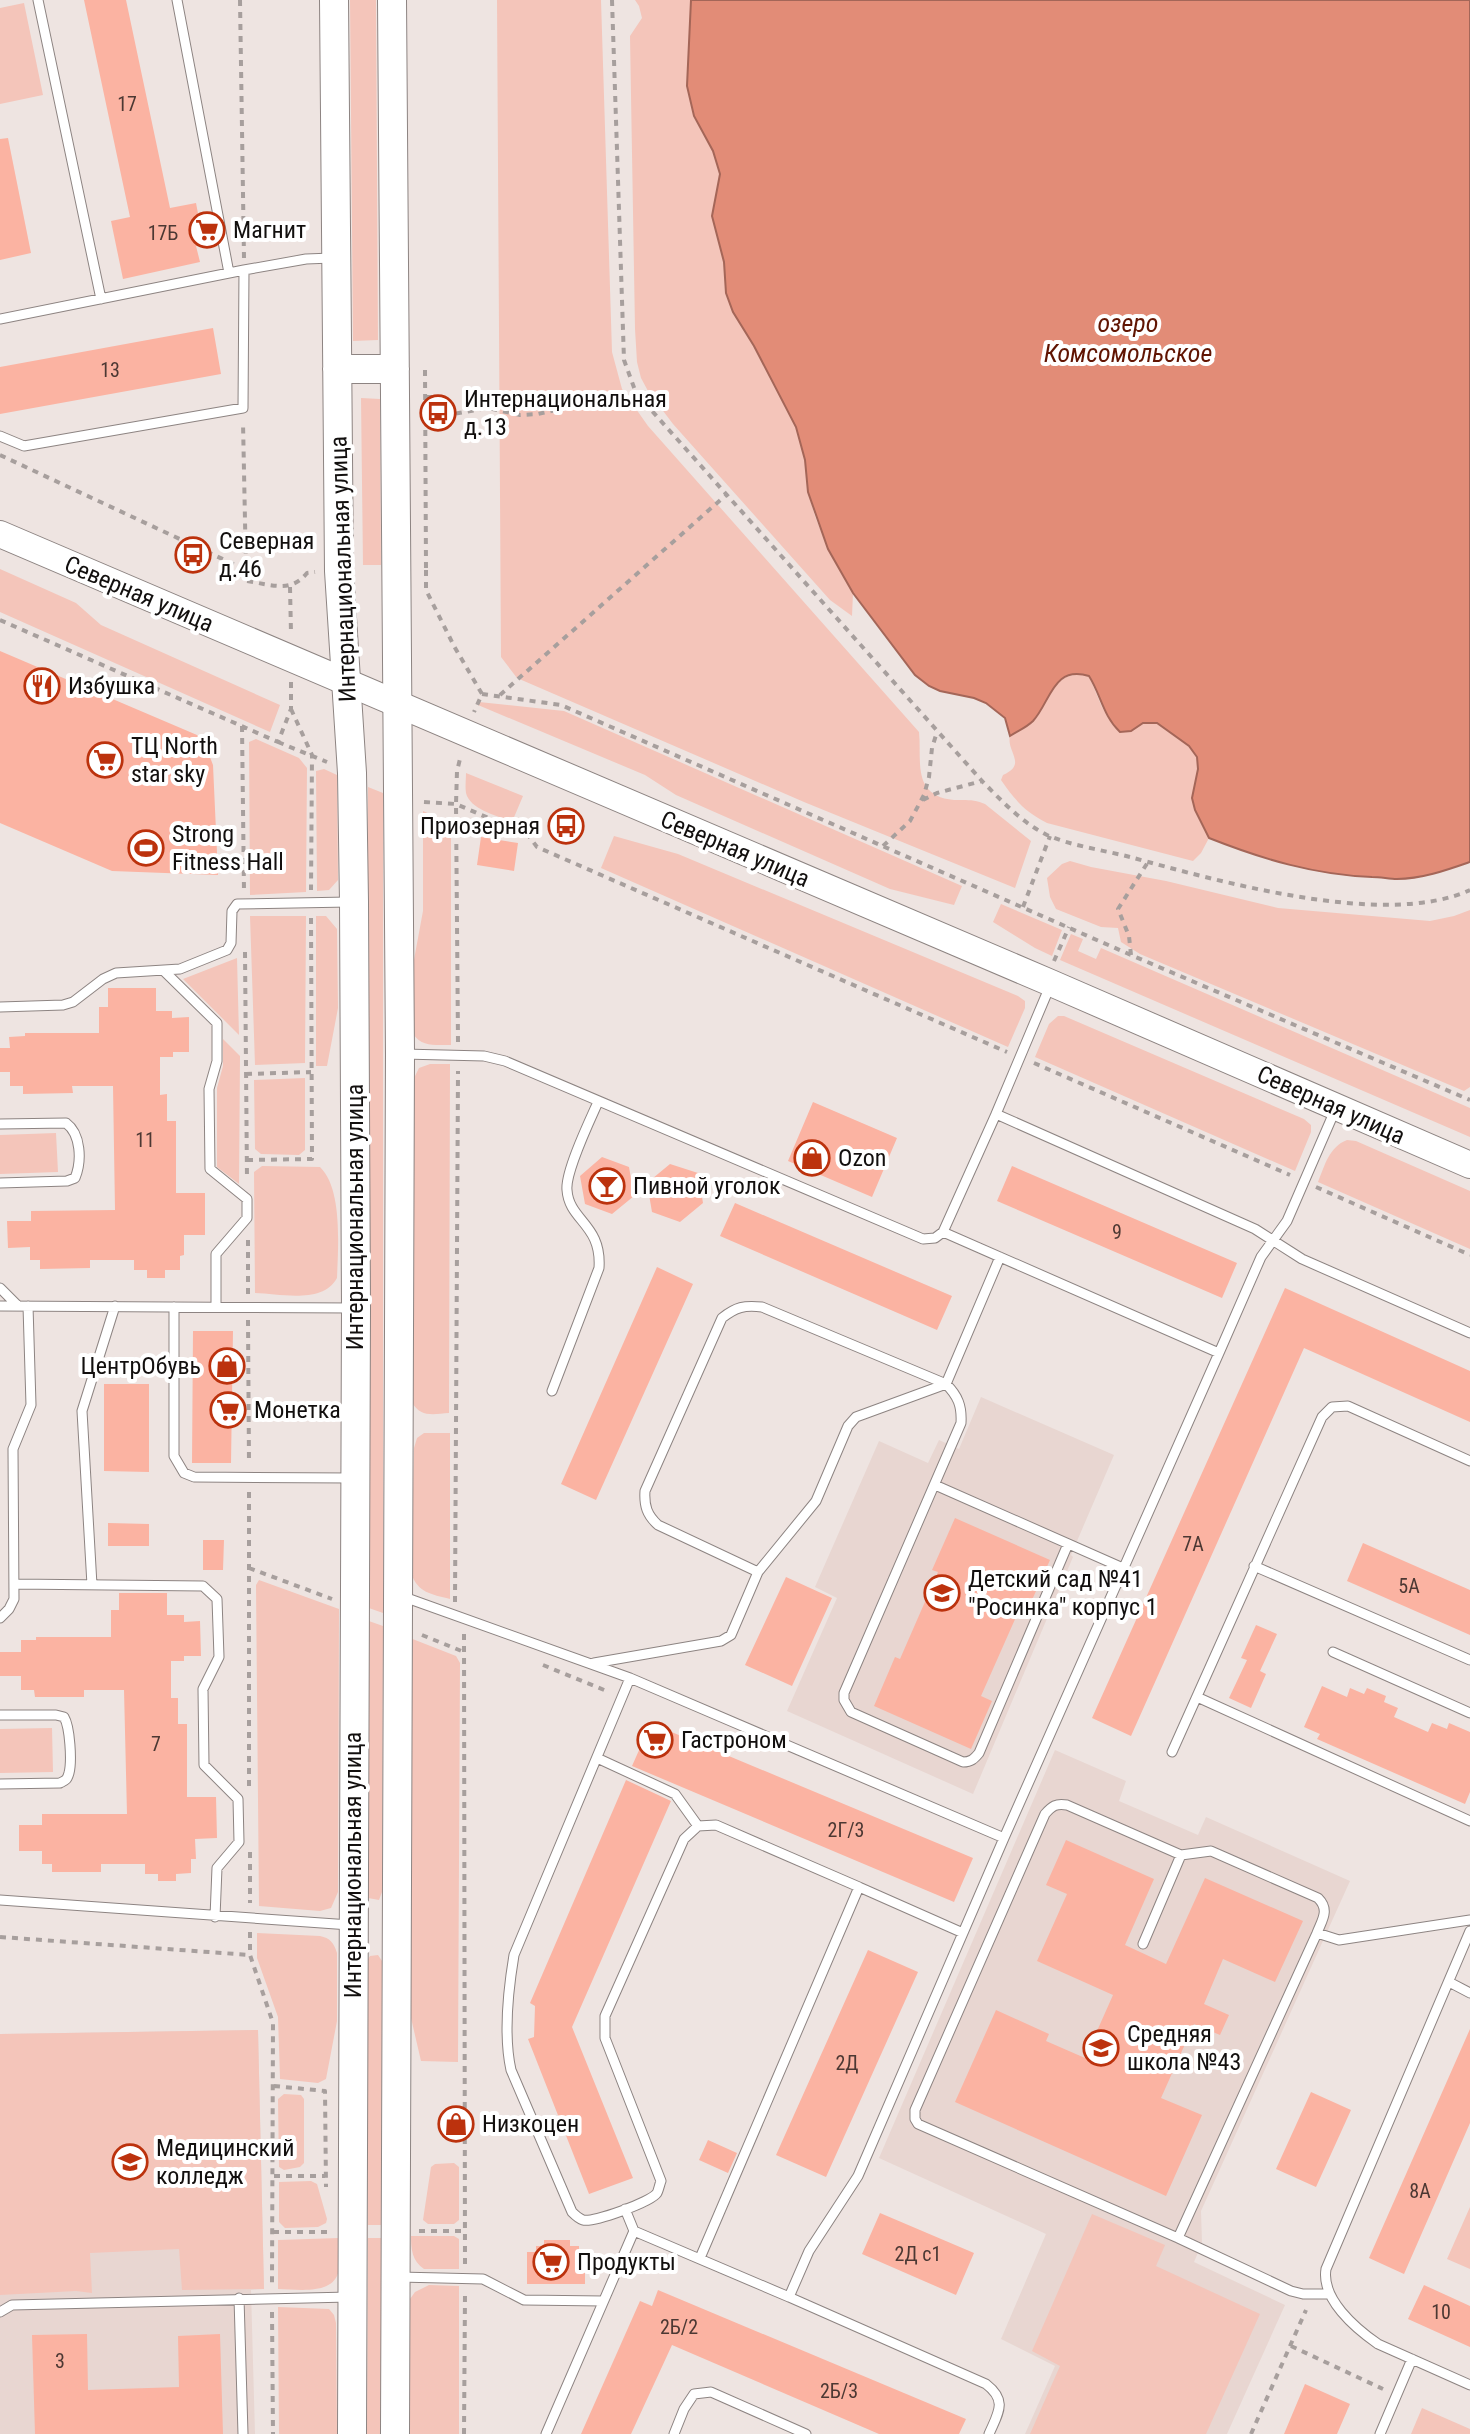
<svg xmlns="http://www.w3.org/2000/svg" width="1470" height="2434" viewBox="0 0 1470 2434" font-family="'Roboto Condensed',sans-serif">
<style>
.built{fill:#e8d6d1}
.green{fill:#f4c5ba}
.water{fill:#e28c77;stroke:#a46658;stroke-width:2}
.building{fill:#fbb3a2}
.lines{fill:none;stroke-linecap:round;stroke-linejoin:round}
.service-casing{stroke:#8d8482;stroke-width:11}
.secondary-casing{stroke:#8d8482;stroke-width:28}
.primary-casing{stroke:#8d8482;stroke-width:30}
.path{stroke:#a79f9d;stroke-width:4;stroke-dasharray:6 6;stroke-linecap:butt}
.service{stroke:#fff;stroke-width:9}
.secondary{stroke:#fff;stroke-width:26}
.primary{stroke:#fff;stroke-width:28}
.labels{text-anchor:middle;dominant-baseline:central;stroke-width:8;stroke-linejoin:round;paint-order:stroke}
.number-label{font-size:20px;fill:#4c3833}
.poi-label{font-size:24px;fill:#120f0e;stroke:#fff;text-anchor:start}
.street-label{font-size:24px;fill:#120f0e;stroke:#fff}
.water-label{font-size:26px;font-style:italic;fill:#601402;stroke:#fff}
</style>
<rect width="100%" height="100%" fill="#eee4e1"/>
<path class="built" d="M981,1397L1114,1455L1071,1555L1073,1557L973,1794L787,1711L837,1598L815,1587L879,1441L928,1463L939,1440L959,1449Z
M1055,1750L1126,1781L1119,1801L1198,1835L1206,1817L1350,1881L1201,2211L1202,2243L1194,2262L1285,2305L1227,2434H1025L1055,2366L1001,2339L1046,2234L879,2158Z
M258,2030L264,2289L251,2290L255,2434H0V2034Z"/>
<path class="green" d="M350,0H376L378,340L353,341Z
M497,0H601L612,352L622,389L648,426L919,732C922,760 911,796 954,800C964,800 975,799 985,804L1031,841L1015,888L804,802L517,678L501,657Z
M635,0H691L689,36L694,116L713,151L720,174L712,216L724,262L726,293L733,312L754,345L796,427L805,460L808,492L815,516L828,549L853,593L852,616L830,600L673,424L648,391L641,378L637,362L635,329L630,36L642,18L639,6Z
M24,3L43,95L0,104V8Z
M361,398L380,399L381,565H363Z
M0,569L76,603L101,625L280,705L270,732L0,612Z
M1081,674L1089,676L1102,707L1113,725L1131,731C1139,725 1145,721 1155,723C1167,725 1194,747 1197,759C1202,777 1189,793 1195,810C1198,819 1204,829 1209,838L1201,853L1193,861L1047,823C1024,811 1015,800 1001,780L1003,775C1028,764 1006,752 1010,736C1018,731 1026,727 1032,721C1051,701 1048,676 1081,674Z
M479,702L564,711L962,886L954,905L890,889L676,795L645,775L478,705Z
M256,739L299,758L307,768L306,892L250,895L249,742Z
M324,769L337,775L338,880L329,890L317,891L316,771Z
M466,773L523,796L512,822C499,816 470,810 466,793C465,787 466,779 466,773Z
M368,787L383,793V1613L366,1607Z
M423,811L446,821L451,825V1045C435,1045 422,1047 413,1034V965L423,911Z
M614,836L678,854L1018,996L1025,1001V1008L1008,1047L601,868Z
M1070,861L1091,867L1166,881L1278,908L1430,921L1454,916L1470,910V1087L1464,1091L1140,954L1121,942L1118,928L1101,927L1056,909L1050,897L1047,878L1062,864Z
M1001,904L1062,930L1052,956L1035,948L993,922Z
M250,916H306L305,1063L255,1065Z
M316,916H326L337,929L338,1008L327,1066H316Z
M1071,934L1083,939L1078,951L1096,959L1101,948L1470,1108V1137L1060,960Z
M237,958L239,1035L183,979Z
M1058,1016H1064L1304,1119L1311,1125V1132L1295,1171L1035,1057L1049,1024Z
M223,1039L240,1056L239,1184L217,1167V1088L223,1066Z
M430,1064H450L449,1413C434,1414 420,1418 412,1402L413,1080L419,1068Z
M305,1078V1150L299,1155L261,1154L255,1149L254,1080Z
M56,1133L58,1172L0,1174V1135Z
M1347,1140L1356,1141L1470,1191V1249L1318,1182C1325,1165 1329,1147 1347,1140Z
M262,1166L320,1167C343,1189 338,1248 337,1278C323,1304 281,1294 255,1293L254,1172Z
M424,1433H450V1599C431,1594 418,1593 411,1573L414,1448L417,1438Z
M259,1580L339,1609L338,1892L331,1908L320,1911L259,1906L256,1585Z
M366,1620L383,1626L382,1892L379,1900L368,1898L367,1893Z
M410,1638L456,1656L460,1663L458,2062L421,2061L411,2018Z
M52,1728L53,1772L0,1773V1729Z
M257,1933L320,1936C330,1938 334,1943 337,1953V2021L326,2079L318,2083L280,2079L278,2017L257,1958Z
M378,1955L382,1961L381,2225H368L367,1961L370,1956Z
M258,2030L264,2289L182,2290L179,2249L90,2253L92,2293L76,2291L0,2295V2034Z
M284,2094L301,2095L304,2099V2163L300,2167L284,2170L279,2167L278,2099Z
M454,2163L459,2167V2220L454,2224H428L423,2220L431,2167L435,2164Z
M311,2181L317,2184L327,2219L326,2223L318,2227L285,2228L279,2222V2182Z
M1470,2207V2269L1447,2259Z
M1092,2214L1165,2245L1156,2266L1260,2314L1206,2434H1030L1060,2366L1032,2351Z
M411,2236H454L459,2239V2269H424C412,2261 411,2249 411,2236Z
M339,2238C338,2249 342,2266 337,2276C328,2295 295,2289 278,2289V2240Z
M368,2238H382L381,2434H367Z
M429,2285L459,2286V2434H410V2299L415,2292Z
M278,2307L329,2309L334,2315L336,2323L337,2434H279Z
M1422,2408L1470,2429V2434H1411Z"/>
<path class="water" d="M691,0H1470V862C1447,870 1422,879 1397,879C1389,879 1381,877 1372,877C1315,875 1262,859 1209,838L1195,810L1192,798L1198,769L1197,757L1189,746L1157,723H1143L1131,731L1120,732C1103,716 1101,695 1089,676C1053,665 1051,701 1033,721C1027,727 1018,731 1010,736L1005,718L986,703L974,698L940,691L929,686L915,675L853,593L828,549L808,492L805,460L796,427L754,346L733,312L726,293L724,262L712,216L720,174L713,151L694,116L687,86Z"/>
<path class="building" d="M84,0H126L170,208L196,203L200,224L211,222L215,242L196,246L200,262L123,279L111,221L130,217Z
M8,138L31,253L0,260V139Z
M213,328L221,374L0,414V367Z
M0,651L197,735L206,747L213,765L218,875L112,871L0,823Z
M481,837L518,843L514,871L477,865Z
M108,988H156V1011H172V1018L189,1017V1052H173V1057H160V1095L167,1094V1121H176V1193H205V1235H184V1255L180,1256V1270H165V1278H147V1270H134V1260H90V1268L40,1269V1260H30V1247L8,1248L7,1221H31V1211L115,1210L113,1086H72L73,1093L23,1094V1086H10V1072H0V1048H10L9,1037L25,1036V1033H99V1007H108Z
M813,1102L897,1138L872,1197L788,1161Z
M602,1157L629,1167L634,1196L612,1214L585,1204L580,1176Z
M670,1164L698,1173L703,1203L680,1222L652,1212L647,1183Z
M1012,1166L1237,1263L1222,1298L997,1201Z
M735,1203L952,1296L937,1330L720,1236Z
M657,1267L693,1284L596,1500L561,1484Z
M1285,1288L1470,1371V1422L1304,1348L1131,1736L1092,1718Z
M193,1331H233L231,1463H192Z
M104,1384H149V1472L104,1471Z
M955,1518L1050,1560L1027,1611L1020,1608L981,1696L992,1701L971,1749L874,1706L895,1657L900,1659L938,1572L932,1570Z
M108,1523L149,1524V1546H108Z
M203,1540H224L223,1570H203Z
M1363,1543L1470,1590V1635L1347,1581Z
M786,1577L832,1598L792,1686L745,1665Z
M119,1593H167V1615H184V1622L200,1621L201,1656H184V1661H171V1698H178V1724H187V1797H216L217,1838L195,1839L196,1859H191V1873L176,1874V1881H158V1874H145V1864H101V1872H52V1864H42V1851H19V1825H42V1814H127L124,1690H84V1697H35L34,1690H21V1676H0V1652H21V1640H36V1637H111V1610H119Z
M1256,1625L1277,1634L1260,1671L1266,1674L1251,1708L1229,1698L1247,1660L1241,1658Z
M1322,1686L1347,1697L1350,1688L1364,1694L1367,1688L1386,1696L1384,1702L1398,1708L1394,1717L1428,1732L1432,1723L1447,1729L1449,1723L1470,1732V1792L1465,1804L1317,1739L1320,1734L1304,1727Z
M662,1728L973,1858L954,1902L632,1766L644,1739L655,1744Z
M626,1780L671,1801L572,2027L633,2178L589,2194L528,2039L534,2037L535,2006L530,2003Z
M1066,1840L1154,1879L1125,1945L1166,1964L1205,1878L1303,1921L1275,1982L1223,1959L1204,2004L1229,2015L1220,2035L1194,2024L1161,2098L1202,2115L1166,2196L955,2102L996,2010L1049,2034L1046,2041L1085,2058L1113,1995L1037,1961L1067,1894L1046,1885Z
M868,1950L918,1972L826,2177L776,2155Z
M1470,2029V2123L1404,2274L1369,2258Z
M1311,2092L1351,2110L1316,2187L1276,2169Z
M708,2140L737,2153L728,2173L699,2160Z
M880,2213L974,2253L956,2295L862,2254Z
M544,2240H570V2246H579V2252L585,2253V2284H527V2252H536V2246H544Z
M1424,2285L1470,2306V2347L1408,2319Z
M658,2290L966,2419L959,2434H879L672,2345L631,2434H581L640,2301L652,2306Z
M87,2334L88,2390L179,2387L178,2336L220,2334L223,2434H35L32,2335Z
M1305,2384L1350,2404L1337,2434H1284Z"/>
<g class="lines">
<defs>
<path id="service" d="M38,0L101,299
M177,0L229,273
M0,319L244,270L306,259L332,258
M0,436L24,446L243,408L244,270
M164,971L217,1023V1061L209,1089L210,1169L247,1199V1218L216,1254V1307
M1050,986L996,1114L1255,1229L1302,1259L1470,1333
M0,1007L63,1005L73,1002L103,979L116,973L180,969L227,950L231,943L232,911L237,904L349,902
M403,1054L484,1056L505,1061L923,1239L935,1238L943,1232L996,1114
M0,1124L66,1123C81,1134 82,1161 75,1178L67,1181L0,1183
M943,1232L1219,1353L1004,1838L858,2176L809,2251L789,2297L986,2384C1008,2401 998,2413 989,2434
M0,1288L18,1306
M0,1306L353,1308
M174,1307V1456L184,1473L194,1477L351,1478
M1219,1353L1261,1257L1287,1221L1336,1108
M552,1391L599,1268C602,1224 569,1221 567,1190C565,1172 590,1120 598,1102
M935,1485L1123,1568
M1254,1566L1470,1660
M758,1572L658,1525C647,1515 644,1506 645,1491L722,1318C736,1307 744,1305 762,1307L946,1384C958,1396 962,1406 961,1423L844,1693V1700L851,1712L963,1762C971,1762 974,1759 979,1753L1068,1544
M14,1584L203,1586L217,1599L219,1657L203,1689L204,1765L238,1799L239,1842L217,1868L215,1917
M92,1585L82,1411L115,1306
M404,1597L630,1678L514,1955C508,1991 503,2034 511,2070L572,2212C575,2215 580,2219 583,2220C593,2223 651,2202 657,2193C658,2192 660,2183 661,2181L605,2038V2016L684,1839L698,1826L716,1825L859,1887L700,2258
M0,1618L9,1609L14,1599L13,1449L31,1405L28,1306
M1333,1652L1470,1713
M594,1663L721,1641L731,1635L758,1572L816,1501L848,1426L856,1417L946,1384L1000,1257
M630,1678L1004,1838
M1197,1697L1470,1821
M0,1715H56L64,1717C70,1727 72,1761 69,1773C67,1780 66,1780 60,1783L0,1784
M1172,1752L1322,1417L1332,1407L1348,1406L1470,1461
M597,1758L675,1794L698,1826
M859,1887L963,1933
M0,1900L350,1925
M1470,1931L1326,2269C1321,2299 1355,2328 1378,2344L1470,2385
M1317,1933L1339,1940L1470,1920
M1143,1944L1181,1855
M1449,1982L1470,1993
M634,2231L789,2297
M1178,2238L1317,1933C1322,1920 1330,1910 1318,1898L1211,1851L1181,1855L1067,1805C1056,1803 1052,1806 1045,1814L915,2110V2119L918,2124L1178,2238L1291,2291L1303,2294H1329
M399,2277L483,2279L524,2300L603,2301
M239,2298L243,2434
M0,2312L12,2305L349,2297
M546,2434L634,2231L625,2209
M674,2434L684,2409L694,2394L711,2392L806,2434
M1380,2434L1412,2359"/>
<path id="secondary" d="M0,534L1051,983L1470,1165"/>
<path id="primary" d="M334,0L339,571L352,773L354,902L356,1308L352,2434
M392,0L400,1054L395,2434
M337,369H395"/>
</defs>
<use href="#service" class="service-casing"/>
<use href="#secondary" class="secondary-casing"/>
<use href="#primary" class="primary-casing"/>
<path class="path" d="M240,0L244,258
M612,0L624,360L636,393L982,781C1002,801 1021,822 1047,835C1072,846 1103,850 1130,857C1218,881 1385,929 1470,890
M425,370L426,569
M426,397H448V415L487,408L520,415L538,414L565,408L632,400L636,393
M0,455L246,570L243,422
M246,570V581C271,584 290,594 307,573L315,572
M426,570V590L454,646L482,694L474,712
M290,587L291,633
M0,620L278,742L291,709V681
M482,694L561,705L1131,955L1470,1100
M500,695L726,495
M291,709L312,755L311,890
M242,726L244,891
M278,742L327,762
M923,800L937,793L982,781
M424,802L456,804L528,835L537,847L1007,1052
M883,846L910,821L924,795L929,777L932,748L937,732
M1023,907L1050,836
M245,952L247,1179
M1131,955L1129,936L1118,909L1148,862
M1054,961L1069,927
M458,1042L456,804L457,771L461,755
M1034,1063L1290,1175
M246,1074L311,1072
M247,1160L312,1159L311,915
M1316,1187L1470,1255
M248,1240V1295
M248,1320L249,1463
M249,1492V1787
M249,1568L332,1599
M455,1602L458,1071
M464,1634L465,2265
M422,1635L464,1652
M543,1665L609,1692
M250,1852V1903
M250,1932V1955L273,2023L272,2283
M0,1937L250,1955
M274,2086L325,2091L326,2187
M274,2176H325
M419,2231H465
M273,2232H331
M272,2312L273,2434
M1291,2346L1383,2389
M464,2434L465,2294
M1251,2434L1306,2310"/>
<use href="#service" class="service"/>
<use href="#secondary" class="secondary"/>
<use href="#primary" class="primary"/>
</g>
<defs>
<symbol id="supermarket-ring" viewBox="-11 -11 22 22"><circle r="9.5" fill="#fff" stroke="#bc320d" stroke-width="1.5"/><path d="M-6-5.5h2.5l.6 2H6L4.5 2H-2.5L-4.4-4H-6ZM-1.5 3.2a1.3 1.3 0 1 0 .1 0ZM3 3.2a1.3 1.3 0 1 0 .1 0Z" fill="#bc320d"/></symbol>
<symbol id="bus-ring" viewBox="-11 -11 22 22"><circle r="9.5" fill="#fff" stroke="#bc320d" stroke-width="1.5"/><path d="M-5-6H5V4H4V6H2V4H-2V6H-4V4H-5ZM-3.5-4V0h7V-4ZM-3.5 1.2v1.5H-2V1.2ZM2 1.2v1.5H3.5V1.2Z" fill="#bc320d"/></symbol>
<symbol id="restaurant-ring" viewBox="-11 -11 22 22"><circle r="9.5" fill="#fff" stroke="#bc320d" stroke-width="1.5"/><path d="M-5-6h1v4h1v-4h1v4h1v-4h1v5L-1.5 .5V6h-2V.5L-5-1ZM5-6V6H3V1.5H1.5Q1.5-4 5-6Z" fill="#bc320d"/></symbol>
<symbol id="stadium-ring" viewBox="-11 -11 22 22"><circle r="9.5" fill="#fff" stroke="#bc320d" stroke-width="1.5"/><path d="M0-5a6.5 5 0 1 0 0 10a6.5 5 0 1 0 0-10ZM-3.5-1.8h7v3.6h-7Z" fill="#bc320d"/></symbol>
<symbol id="shop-ring" viewBox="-11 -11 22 22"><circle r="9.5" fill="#fff" stroke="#bc320d" stroke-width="1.5"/><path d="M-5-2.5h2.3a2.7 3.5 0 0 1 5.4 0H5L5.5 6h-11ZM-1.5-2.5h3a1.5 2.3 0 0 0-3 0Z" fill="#bc320d"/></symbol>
<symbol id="bar-ring" viewBox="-11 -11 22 22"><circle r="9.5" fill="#fff" stroke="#bc320d" stroke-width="1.5"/><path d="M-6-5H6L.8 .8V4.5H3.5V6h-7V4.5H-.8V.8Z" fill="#bc320d"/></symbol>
<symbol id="school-ring" viewBox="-11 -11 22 22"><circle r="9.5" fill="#fff" stroke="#bc320d" stroke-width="1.5"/><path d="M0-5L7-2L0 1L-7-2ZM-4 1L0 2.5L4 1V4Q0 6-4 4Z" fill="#bc320d"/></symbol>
<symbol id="university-ring" viewBox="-11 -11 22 22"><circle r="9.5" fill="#fff" stroke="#bc320d" stroke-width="1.5"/><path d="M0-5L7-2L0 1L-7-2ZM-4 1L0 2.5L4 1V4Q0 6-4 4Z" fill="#bc320d"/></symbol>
</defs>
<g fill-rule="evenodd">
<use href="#supermarket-ring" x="187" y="210" width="40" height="40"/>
<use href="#bus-ring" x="418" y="393" width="40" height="40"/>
<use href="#bus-ring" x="173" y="535" width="40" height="40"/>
<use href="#restaurant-ring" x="22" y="666" width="40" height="40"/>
<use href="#supermarket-ring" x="85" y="740" width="40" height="40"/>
<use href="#bus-ring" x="546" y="806" width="40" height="40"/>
<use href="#stadium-ring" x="126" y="828" width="40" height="40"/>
<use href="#shop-ring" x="792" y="1138" width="40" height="40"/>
<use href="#bar-ring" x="587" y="1166" width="40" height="40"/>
<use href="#shop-ring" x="207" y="1346" width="40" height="40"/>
<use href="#supermarket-ring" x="208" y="1390" width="40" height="40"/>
<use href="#school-ring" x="922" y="1573" width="40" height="40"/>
<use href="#supermarket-ring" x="635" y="1720" width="40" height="40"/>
<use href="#school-ring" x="1081" y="2028" width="40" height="40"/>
<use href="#shop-ring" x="436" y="2104" width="40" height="40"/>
<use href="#university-ring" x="110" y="2142" width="40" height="40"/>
<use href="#supermarket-ring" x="531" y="2242" width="40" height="40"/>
</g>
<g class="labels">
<g class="number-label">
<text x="127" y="104">17</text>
<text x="163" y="233">17Б</text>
<text x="110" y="370">13</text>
<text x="145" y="1140">11</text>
<text x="1117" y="1232">9</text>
<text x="1193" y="1544">7А</text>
<text x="1409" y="1586">5А</text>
<text x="156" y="1744">7</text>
<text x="846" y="1830">2Г/3</text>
<text x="847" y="2063">2Д</text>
<text x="1420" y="2191">8А</text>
<text x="918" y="2254">2Д с1</text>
<text x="1441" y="2312">10</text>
<text x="679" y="2327">2Б/2</text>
<text x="60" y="2361">3</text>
<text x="839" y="2391">2Б/3</text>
</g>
<g class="poi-label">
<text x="233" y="230">Магнит</text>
<text x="464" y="399">Интернациональная<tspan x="464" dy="28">д.13</tspan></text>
<text x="219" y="541">Северная<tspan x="219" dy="28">д.46</tspan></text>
<text x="68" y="686">Избушка</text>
<text x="131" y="746">ТЦ North<tspan x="131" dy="28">star sky</tspan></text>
<text x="540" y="826" text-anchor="end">Приозерная</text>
<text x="172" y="834">Strong<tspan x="172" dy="28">Fitness Hall</tspan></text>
<text x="838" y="1158">Ozon</text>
<text x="633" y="1186">Пивной уголок</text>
<text x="201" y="1366" text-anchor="end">ЦентрОбувь</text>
<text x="254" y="1410">Монетка</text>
<text x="968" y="1579">Детский сад №41<tspan x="968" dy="28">"Росинка" корпус 1</tspan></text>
<text x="681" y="1740">Гастроном</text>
<text x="1127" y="2034">Средняя<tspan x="1127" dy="28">школа №43</tspan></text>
<text x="482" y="2124">Низкоцен</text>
<text x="156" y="2148">Медицинский<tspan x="156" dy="28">колледж</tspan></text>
<text x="577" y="2262">Продукты</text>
</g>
<g class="street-label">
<text transform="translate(343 569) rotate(-92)">Интернациональная улица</text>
<text transform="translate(139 594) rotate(23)">Северная улица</text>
<text transform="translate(735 849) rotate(23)">Северная улица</text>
<text transform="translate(1331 1105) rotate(24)">Северная улица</text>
<text transform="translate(355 1217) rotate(-90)">Интернациональная улица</text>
<text transform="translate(353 1865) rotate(-90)">Интернациональная улица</text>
</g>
<g class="water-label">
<text x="1128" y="323">озеро<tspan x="1128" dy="30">Комсомольское</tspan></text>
</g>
</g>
</svg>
